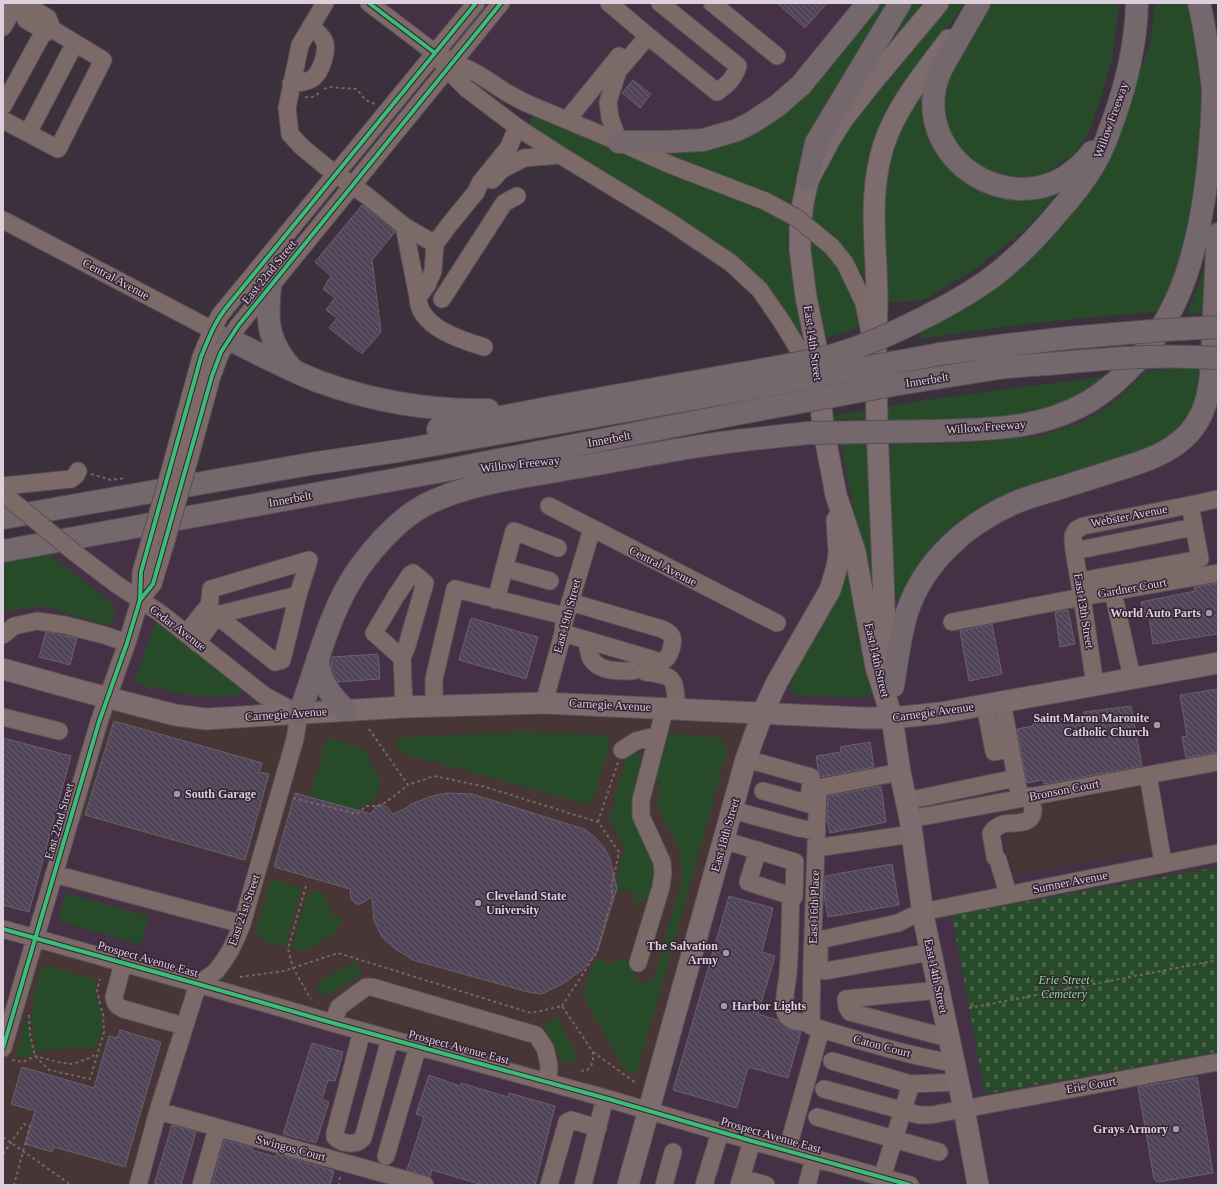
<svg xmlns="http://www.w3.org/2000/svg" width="1221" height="1188" viewBox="0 0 1221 1188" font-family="'Times New Roman',serif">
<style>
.built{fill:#453045;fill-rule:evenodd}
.education{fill:#483535}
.grass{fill:#274b29}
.cemetery{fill:url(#cemetery-stones)}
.building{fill:url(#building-back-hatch);stroke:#68616b}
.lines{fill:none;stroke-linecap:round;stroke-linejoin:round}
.minor-casing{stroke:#574e57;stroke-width:19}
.major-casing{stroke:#574e57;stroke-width:23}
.highway-casing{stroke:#574e57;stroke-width:24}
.path{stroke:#746667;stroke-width:2;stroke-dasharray:3 3;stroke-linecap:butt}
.minor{stroke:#7c6a68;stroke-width:17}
.major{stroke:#7c6c6d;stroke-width:21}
.highway{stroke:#75686d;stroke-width:22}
.minor-bridge-casing{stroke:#574e57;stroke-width:19;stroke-linecap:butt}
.highway-bridge-casing{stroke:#574e57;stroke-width:24;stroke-linecap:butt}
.minor-bridge{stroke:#7c6a68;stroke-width:17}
.highway-bridge{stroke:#75686d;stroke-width:22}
.cycleway-casing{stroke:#352335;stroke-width:6}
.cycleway{stroke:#3abd76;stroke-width:4}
.poi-dot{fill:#a498a4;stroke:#352335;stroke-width:1.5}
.labels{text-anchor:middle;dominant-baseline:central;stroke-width:3;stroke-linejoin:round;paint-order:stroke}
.street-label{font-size:12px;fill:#dcd0dc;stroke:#352335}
.poi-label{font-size:12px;font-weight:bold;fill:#dcd0dc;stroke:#352335;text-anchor:end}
.park-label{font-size:12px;font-style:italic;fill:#81e284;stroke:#352335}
</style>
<defs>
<pattern id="cemetery-stones" width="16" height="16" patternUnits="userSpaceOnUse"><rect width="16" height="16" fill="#274b29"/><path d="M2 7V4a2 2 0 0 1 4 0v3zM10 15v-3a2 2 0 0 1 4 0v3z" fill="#466447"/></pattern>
<pattern id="building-back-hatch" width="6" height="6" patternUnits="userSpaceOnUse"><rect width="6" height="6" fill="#514459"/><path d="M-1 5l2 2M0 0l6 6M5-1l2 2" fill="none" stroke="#695e70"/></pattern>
</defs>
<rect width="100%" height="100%" fill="#3b303b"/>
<path class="built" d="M369,3H868L777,106L663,142L546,112Z
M1141,356L1218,358V1185H138L3,1048V551L442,471L1029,424ZM225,719L333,1023L259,867L72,813Z"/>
<path class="education" d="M107,698L175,715L299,714L763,712L648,1111L198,984L138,1185H3V1048L36,938L198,984L215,972L259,867L72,813Z
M1145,786L1154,850L1013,875L1001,813Z"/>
<path class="grass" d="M875,3H889L799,172L794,189L792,204L670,156L673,149L724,140Z
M908,3H927L878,62Z
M945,3H965L904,88L866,280L847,252L835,263C848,283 856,304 861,326L850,331L823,339L812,276L810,217L812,203L827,155Z
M990,3H1119L1112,58L1101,98L1088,134L1074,154L1067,159L1051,170L1041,174L1027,177H1010L996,174L983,168L970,158L953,141L944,123L946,67L957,48Z
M1154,3H1187L1194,36L1198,65L1201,92L1202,111L1200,165L1185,247L1162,311C1081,318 1001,325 921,339L920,329L964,303L1121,126L1148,50L1152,31Z
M925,83L952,165L1056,188L1059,192L1026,229L1006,245L972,271L940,290L930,297L917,301L884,302L880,222L890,149Z
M534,116L762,209L789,222L787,240L788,252L802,336L798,337L750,269L727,250L568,152L529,124L531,117Z
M1213,244L1207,313L1187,314L1204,271Z
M1183,368L1203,370V393L1183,431L1163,445L997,503L902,603L896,597L891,552L889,483L891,444H956L1040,436L1083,422L1112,404L1146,371Z
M1108,376L1099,386L1043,415L907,422L847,419L826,420L825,417L933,399Z
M841,442H868L874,596L869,595Z
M38,545L112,603C116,611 114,618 111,626L42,606L3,612V551Z
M848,563L872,687L870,696L856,698L795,695L791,690L793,676L838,597L846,576Z
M157,618L245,691C222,703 181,694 157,688C150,687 143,686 136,683L135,681L153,627Z
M523,732L603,735C609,738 611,741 609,748L593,801L588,804L583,803L402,753L398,751L396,745L398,740L405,737Z
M666,733L716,737C723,740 727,743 727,752L638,1069L635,1072L631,1073L625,1070L583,997L592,964L600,959L606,964C612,964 614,963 618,958L633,962L636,965C635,971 632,976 638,981L648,982L655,976L679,890L682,875L680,853L673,836L662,818L658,806V795L661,783L653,780Z
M330,739L336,740L364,749L367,752L369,760L381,781L374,803H366L358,810L310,796L325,744L327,741Z
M634,752C639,752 642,756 642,761L635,787L633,800L653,861L655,872L647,899L639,904L633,902L634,896L631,891L623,890L618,893L614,889L625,848L609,819L627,756Z
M271,879L302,888L285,946C275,944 257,943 256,930Z
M312,891L327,895L325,899L333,915L342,917L337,932L303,952L291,948L307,895L310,896Z
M65,893L149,916L141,945L58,921Z
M355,961L362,975L328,995C321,996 316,992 317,985L321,981Z
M47,966L97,980C94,995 99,1003 102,1017C105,1028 100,1039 94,1048L69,1047L39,1052L37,1051C30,1025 30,995 41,970L42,969Z
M27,1016H29L30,1033L34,1054L22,1058L16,1057Z
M557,1017L576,1052C579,1061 570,1066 562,1060L543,1025Z"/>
<path class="cemetery" d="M1218,867V1052L985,1094L952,915Z"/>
<path class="building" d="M777,3H827L805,28Z
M633,80L651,94L640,108L622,93Z
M362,205L395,232L372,260L381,332L362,354L329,328L337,318L326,310L335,298L323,289L331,276L315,262Z
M1218,583V634L1153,644L1149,617L1143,619L1141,602L1195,591L1194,587Z
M1068,610L1075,644L1060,647L1055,612Z
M471,618L538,637L526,679L459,660Z
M992,624L1002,674L969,681L960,631Z
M46,632L77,638L70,665L39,657Z
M378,654L380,679L338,682L332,670L331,660L332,657Z
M1218,689V752L1186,758L1182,737L1187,736L1180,695Z
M1131,706L1142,766L1044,784L1043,780L1027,783L1017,729L1033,726V724L1084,715V712Z
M114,721L262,763L259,772L269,774L245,860L85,815Z
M3,738L71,756L29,912L3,905Z
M870,742L874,767L821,777L818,770L816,756L841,752L840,747Z
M881,786L886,822L830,833L827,820L828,796Z
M295,793L371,814L376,806L380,804L387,807L393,814L406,808L411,804L432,796L447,793L472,794L584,829L595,837L604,847L610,859L617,888L598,949L592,959L582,970L561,985L541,994L528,992L413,960L394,948L382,937L374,920L372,897L360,904H356L351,899L350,889L274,867Z
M892,864L899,905L828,917L824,895L825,876Z
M729,896L773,908L762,952L775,956L758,1014L778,1020L786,1028L801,1032L788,1078L748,1067L737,1108L673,1090Z
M120,1030L161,1042L125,1167L54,1147L52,1152L25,1144L35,1111L11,1104L22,1067L94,1088L109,1036L117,1038Z
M312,1043L343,1052L335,1081L328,1080L322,1099L329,1102L316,1143L283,1134Z
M429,1075L460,1086L461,1083L508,1097L509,1093L555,1106L535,1185H483L432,1170L430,1177L407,1170L424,1117L416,1114Z
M1197,1077L1213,1173L1158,1182L1154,1179L1138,1087Z
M172,1125L196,1132L181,1185H154Z
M224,1140L253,1148L252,1150L276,1157L277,1154L334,1171L330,1185H212Z"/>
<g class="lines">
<defs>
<path id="minor" d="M4,3L24,13L26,20L42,29H52L48,18L33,9L24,13
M325,3L300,45L287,108L290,134L302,147L325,166L367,196L404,226L435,244
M369,3L435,53L447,69L467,89L517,127L560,155L670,222L731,263L760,290L782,322L799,350L809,373
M609,3L648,36L618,71L608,102L610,118L619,142
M712,3L777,56
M3,27L14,8L18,3
M648,36L717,92C728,84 734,79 738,66L660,3
M444,57L478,74L507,93L526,103L619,142L671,165L765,201
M291,84C297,83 308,82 313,78C321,72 327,53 325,43C323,36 316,31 311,26
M3,106L42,35L52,29L103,60L58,149L3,120
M567,120L619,56
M28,133L75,43
M492,180L501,170L524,158L560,155
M3,220L222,335
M404,226L418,297C418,327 461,340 484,347
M845,263L864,303L871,339
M418,297L427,285L433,271L435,244L449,225L476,192L480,183L509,147L517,127
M442,299L504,203L517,196
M186,471L212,376L221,352L238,326L501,3
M169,474L201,357L212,330L220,315L476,3
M3,486L71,479L76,475L78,471
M549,506L777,623
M1074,551L1194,527
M75,553L116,584L160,613L265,696L299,714L295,739L242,924C236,941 228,957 216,971C211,976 203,980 198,984L158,1111L138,1185
M504,568L550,581
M1080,581L1200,559L1190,505L1218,499
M1113,592L1132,678
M140,600L153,584L167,538
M496,600L514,531L558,548
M209,608L211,589L309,560L298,595L216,615
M216,615L275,662L282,660L298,595
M952,622L1082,597L1218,573
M563,633L658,661C660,661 662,661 664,660C670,658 674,642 672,637C670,632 666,631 662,629L570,602
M186,634L205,610L209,608L216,615L215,618L197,643
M3,635L14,626L37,621L65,625L104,635L127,643
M587,640C588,645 588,651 590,656C596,672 619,671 633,671
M402,658L374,633L396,596L410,575L413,573L425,583L406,649L402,658L404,707
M645,672C677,676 674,678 677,709
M1095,685L1082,597L1074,551L1073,536L1076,530L1083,526L1190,505
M1002,702L1018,788
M544,703L563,633L564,622L592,529
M985,705L994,752L1011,749
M434,706V679L455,589L565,616
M3,717L59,731
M622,750L636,741L658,735
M746,759L811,777L809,804L763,791
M900,772L818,788L812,961L811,1026C858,1040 905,1055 953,1063
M1148,775L1163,863
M906,801L1016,778
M732,810L799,828L817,831
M910,819L1218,762
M723,840L795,862L794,897L748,882L758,850
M816,848L912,834
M54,874L242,924
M1008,894L998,860L995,857L991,833C994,829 997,826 1003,824C1014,822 1034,826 1033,809C1032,805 1031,800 1030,796
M791,896C790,922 790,948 788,974C787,984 782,1005 786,1014C791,1023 802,1022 811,1023
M922,912L1218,853
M923,915L910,917L898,923L819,940V967L825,971L931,952
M3,929L198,984L333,1023L605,1098L752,1141L910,1185
M123,963L114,997C115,1004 117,1006 123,1009L184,1026
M638,963L661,887L663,873L662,862L641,816V800L665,708
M939,990L846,999L847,1007L850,1012L948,1038
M333,1023L339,1007L366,987H372L536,1035L545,1048L549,1065L548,1082
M362,1031L335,1133V1137C342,1144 356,1146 363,1138L390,1039
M3,1048L99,722L127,643L140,600L141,572L150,541
M832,1061L911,1084
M824,1089L919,1115H931L1218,1062
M158,1111L425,1185
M817,1117L939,1152
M787,1151L821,1029
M386,1156L418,1046
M741,1178L766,1185
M882,1178L911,1084L958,1082
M201,1185L217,1128
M549,1185L567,1122L571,1120L598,1128
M583,1185L605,1098
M664,1185L673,1152
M704,1185L720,1132
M739,1185L752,1141
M807,1185L814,1158"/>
<path id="major" d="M938,3L871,83L842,120L830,139L808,180L803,203L800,228V250L806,297L816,346L823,427L836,495L855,552L876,667L892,718L900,772L910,819L923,915L964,1109L978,1185
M3,669L82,691L175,715L206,719L404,707L544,703L863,718H892L940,713L1218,663
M892,675L888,646L884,606C882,524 876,443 876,361C875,341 877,321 877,301C877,247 867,197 884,144C897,105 925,72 949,40
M628,1185L746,759L763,712L777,682L830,590L837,567L839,553L837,520"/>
<path id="highway" d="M979,3L944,64C939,73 935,83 934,93C925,163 1006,213 1065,177C1075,170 1085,162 1092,152
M619,142H663L703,140L737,130L751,123L777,106L801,85L868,3
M808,180L816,143L900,3
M270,287C266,322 268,343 293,370
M933,313C956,301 979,288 1000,271C1022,253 1041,233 1059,211C1076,192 1092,172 1102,149C1107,140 1109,130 1113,121C1127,82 1136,45 1137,3
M229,339C259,354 289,370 320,382C373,401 432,411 488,410
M940,354L1007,345L1068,338
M936,378L1006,367L1060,363
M438,429L553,407L738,374
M935,431C991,429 1040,430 1090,401C1108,390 1124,375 1138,360C1182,308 1197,251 1206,185C1209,164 1210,144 1212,122C1212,113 1213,104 1213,95C1213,85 1211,75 1210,65C1207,44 1204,23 1199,3
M3,518L310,464L398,451L743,390
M3,551L442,471L746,412
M318,658C318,680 331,695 345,710
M893,686C897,661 900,636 907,612C924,562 965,525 1012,504C1027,497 1044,493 1060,488C1082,481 1104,474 1126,467C1156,458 1187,445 1201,415C1213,389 1212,359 1213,331C1215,299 1216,266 1218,234
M299,714C318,665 328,612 359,568C376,545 398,520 423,506C467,483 519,478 567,469C611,462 655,453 700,446C736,440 773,437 809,433"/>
</defs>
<use href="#minor" class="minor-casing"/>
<use href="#major" class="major-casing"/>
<use href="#highway" class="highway-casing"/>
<path class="path" d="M324,89L329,87L356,89C360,92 360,94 363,97C366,101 370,102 375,104
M305,97C311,98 314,97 319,93
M91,474L111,480L126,478
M369,729L408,785L434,776L482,786L598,822L619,852L611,889L613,895L597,952L562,1006
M293,798L357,814L366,806H380L396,795L408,785
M598,822L618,762
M306,886L288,949L293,968L311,999
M240,977L284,971L338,953L531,1013L562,1006L593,1052V1062L590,1067L587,1070L580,1071
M100,1004L97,990L100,979
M969,1008L1218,960
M29,1015L30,1034L35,1056L49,1070L90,1079L104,1032L103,1014L101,1008
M593,1052L636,1083
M12,1060L23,1062L35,1056L58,1062L72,1064L87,1059L97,1054
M3,1137L71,1185
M3,1154L24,1124L30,1126L14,1185
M340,1177L339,1184L340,1185"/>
<use href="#minor" class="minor"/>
<use href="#major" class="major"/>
<use href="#highway" class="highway"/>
<defs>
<path id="minor-bridge" d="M765,201L797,218L832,247L845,263
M11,500L75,553
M167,538L186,471
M150,541L169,474"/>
<path id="highway-bridge" d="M1068,338L1164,330L1218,327
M1060,363C1113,358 1165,354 1218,358
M738,374C771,368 805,363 837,354C871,344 902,329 933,313
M743,390L940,354
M746,412L893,385L936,378
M809,433L935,431"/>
</defs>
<use href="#minor-bridge" class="minor-bridge-casing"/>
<use href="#highway-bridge" class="highway-bridge-casing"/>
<use href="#minor-bridge" class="minor-bridge"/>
<use href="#highway-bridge" class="highway-bridge"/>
<defs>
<path id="cycleway" d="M369,3L435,53
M140,600L153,584L212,376L221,352L238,326L501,3
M3,929L198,984L333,1023L605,1098L752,1141L910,1185
M3,1048L99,722L127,643L140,600L141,572L201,357C208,340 214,323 226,308L476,3"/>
</defs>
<use href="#cycleway" class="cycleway-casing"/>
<use href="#cycleway" class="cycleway"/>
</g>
<g class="poi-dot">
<circle cx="1209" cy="613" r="4"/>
<circle cx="1157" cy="725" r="4"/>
<circle cx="177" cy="794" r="4"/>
<circle cx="478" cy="903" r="4"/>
<circle cx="726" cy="953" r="4"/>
<circle cx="724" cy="1006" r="4"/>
<circle cx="1176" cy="1129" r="4"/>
</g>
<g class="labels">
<g class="street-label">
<text transform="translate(1111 120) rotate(-70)">Willow Freeway</text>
<text transform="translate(269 272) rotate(-51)">East 22nd Street</text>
<text transform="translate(116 279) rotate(28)">Central Avenue</text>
<text transform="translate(813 343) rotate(82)">East 14th Street</text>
<text transform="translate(927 380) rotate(-9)">Innerbelt</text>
<text transform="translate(986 427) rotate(-4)">Willow Freeway</text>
<text transform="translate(609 439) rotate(-11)">Innerbelt</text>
<text transform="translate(520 464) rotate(-6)">Willow Freeway</text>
<text transform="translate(290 499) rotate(-10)">Innerbelt</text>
<text transform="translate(1129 516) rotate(-11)">Webster Avenue</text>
<text transform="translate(663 566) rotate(27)">Central Avenue</text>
<text transform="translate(1132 588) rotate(-10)">Gardner Court</text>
<text transform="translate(1084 611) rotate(81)">East 13th Street</text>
<text transform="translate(567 616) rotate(-75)">East 19th Street</text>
<text transform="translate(178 628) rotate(37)">Cedar Avenue</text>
<text transform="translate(877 660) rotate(77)">East 14th Street</text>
<text transform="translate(610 705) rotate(3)">Carnegie Avenue</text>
<text transform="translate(933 712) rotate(-8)">Carnegie Avenue</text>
<text transform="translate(286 714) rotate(-4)">Carnegie Avenue</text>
<text transform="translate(1064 790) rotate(-11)">Bronson Court</text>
<text transform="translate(59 821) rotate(-74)">East 22nd Street</text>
<text transform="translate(725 835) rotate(-74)">East 18th Street</text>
<text transform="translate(1070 882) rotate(-11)">Sumner Avenue</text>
<text transform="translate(814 907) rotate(-88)">East 16th Place</text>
<text transform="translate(244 910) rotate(-71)">East 21st Street</text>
<text transform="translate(148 959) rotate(16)">Prospect Avenue East</text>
<text transform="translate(936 976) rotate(78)">East 14th Street</text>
<text transform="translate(882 1046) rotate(15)">Caton Court</text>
<text transform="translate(459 1047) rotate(15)">Prospect Avenue East</text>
<text transform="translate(1091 1085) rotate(-10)">Erie Court</text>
<text transform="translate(771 1135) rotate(16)">Prospect Avenue East</text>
<text transform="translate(291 1148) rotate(15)">Swingos Court</text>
</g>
<g class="poi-label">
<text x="1201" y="613">World Auto Parts</text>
<text x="1149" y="718">Saint Maron Maronite<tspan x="1149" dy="14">Catholic Church</tspan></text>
<text x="185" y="794" text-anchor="start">South Garage</text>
<text x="486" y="896" text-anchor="start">Cleveland State<tspan x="486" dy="14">University</tspan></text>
<text x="718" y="946">The Salvation<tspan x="718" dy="14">Army</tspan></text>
<text x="732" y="1006" text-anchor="start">Harbor Lights</text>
<text x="1168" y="1129">Grays Armory</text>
</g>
<g class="park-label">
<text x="1064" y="980">Erie Street<tspan x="1064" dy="14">Cemetery</tspan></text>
</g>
</g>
<rect width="1221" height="1188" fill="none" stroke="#dcd0dc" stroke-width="8"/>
</svg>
